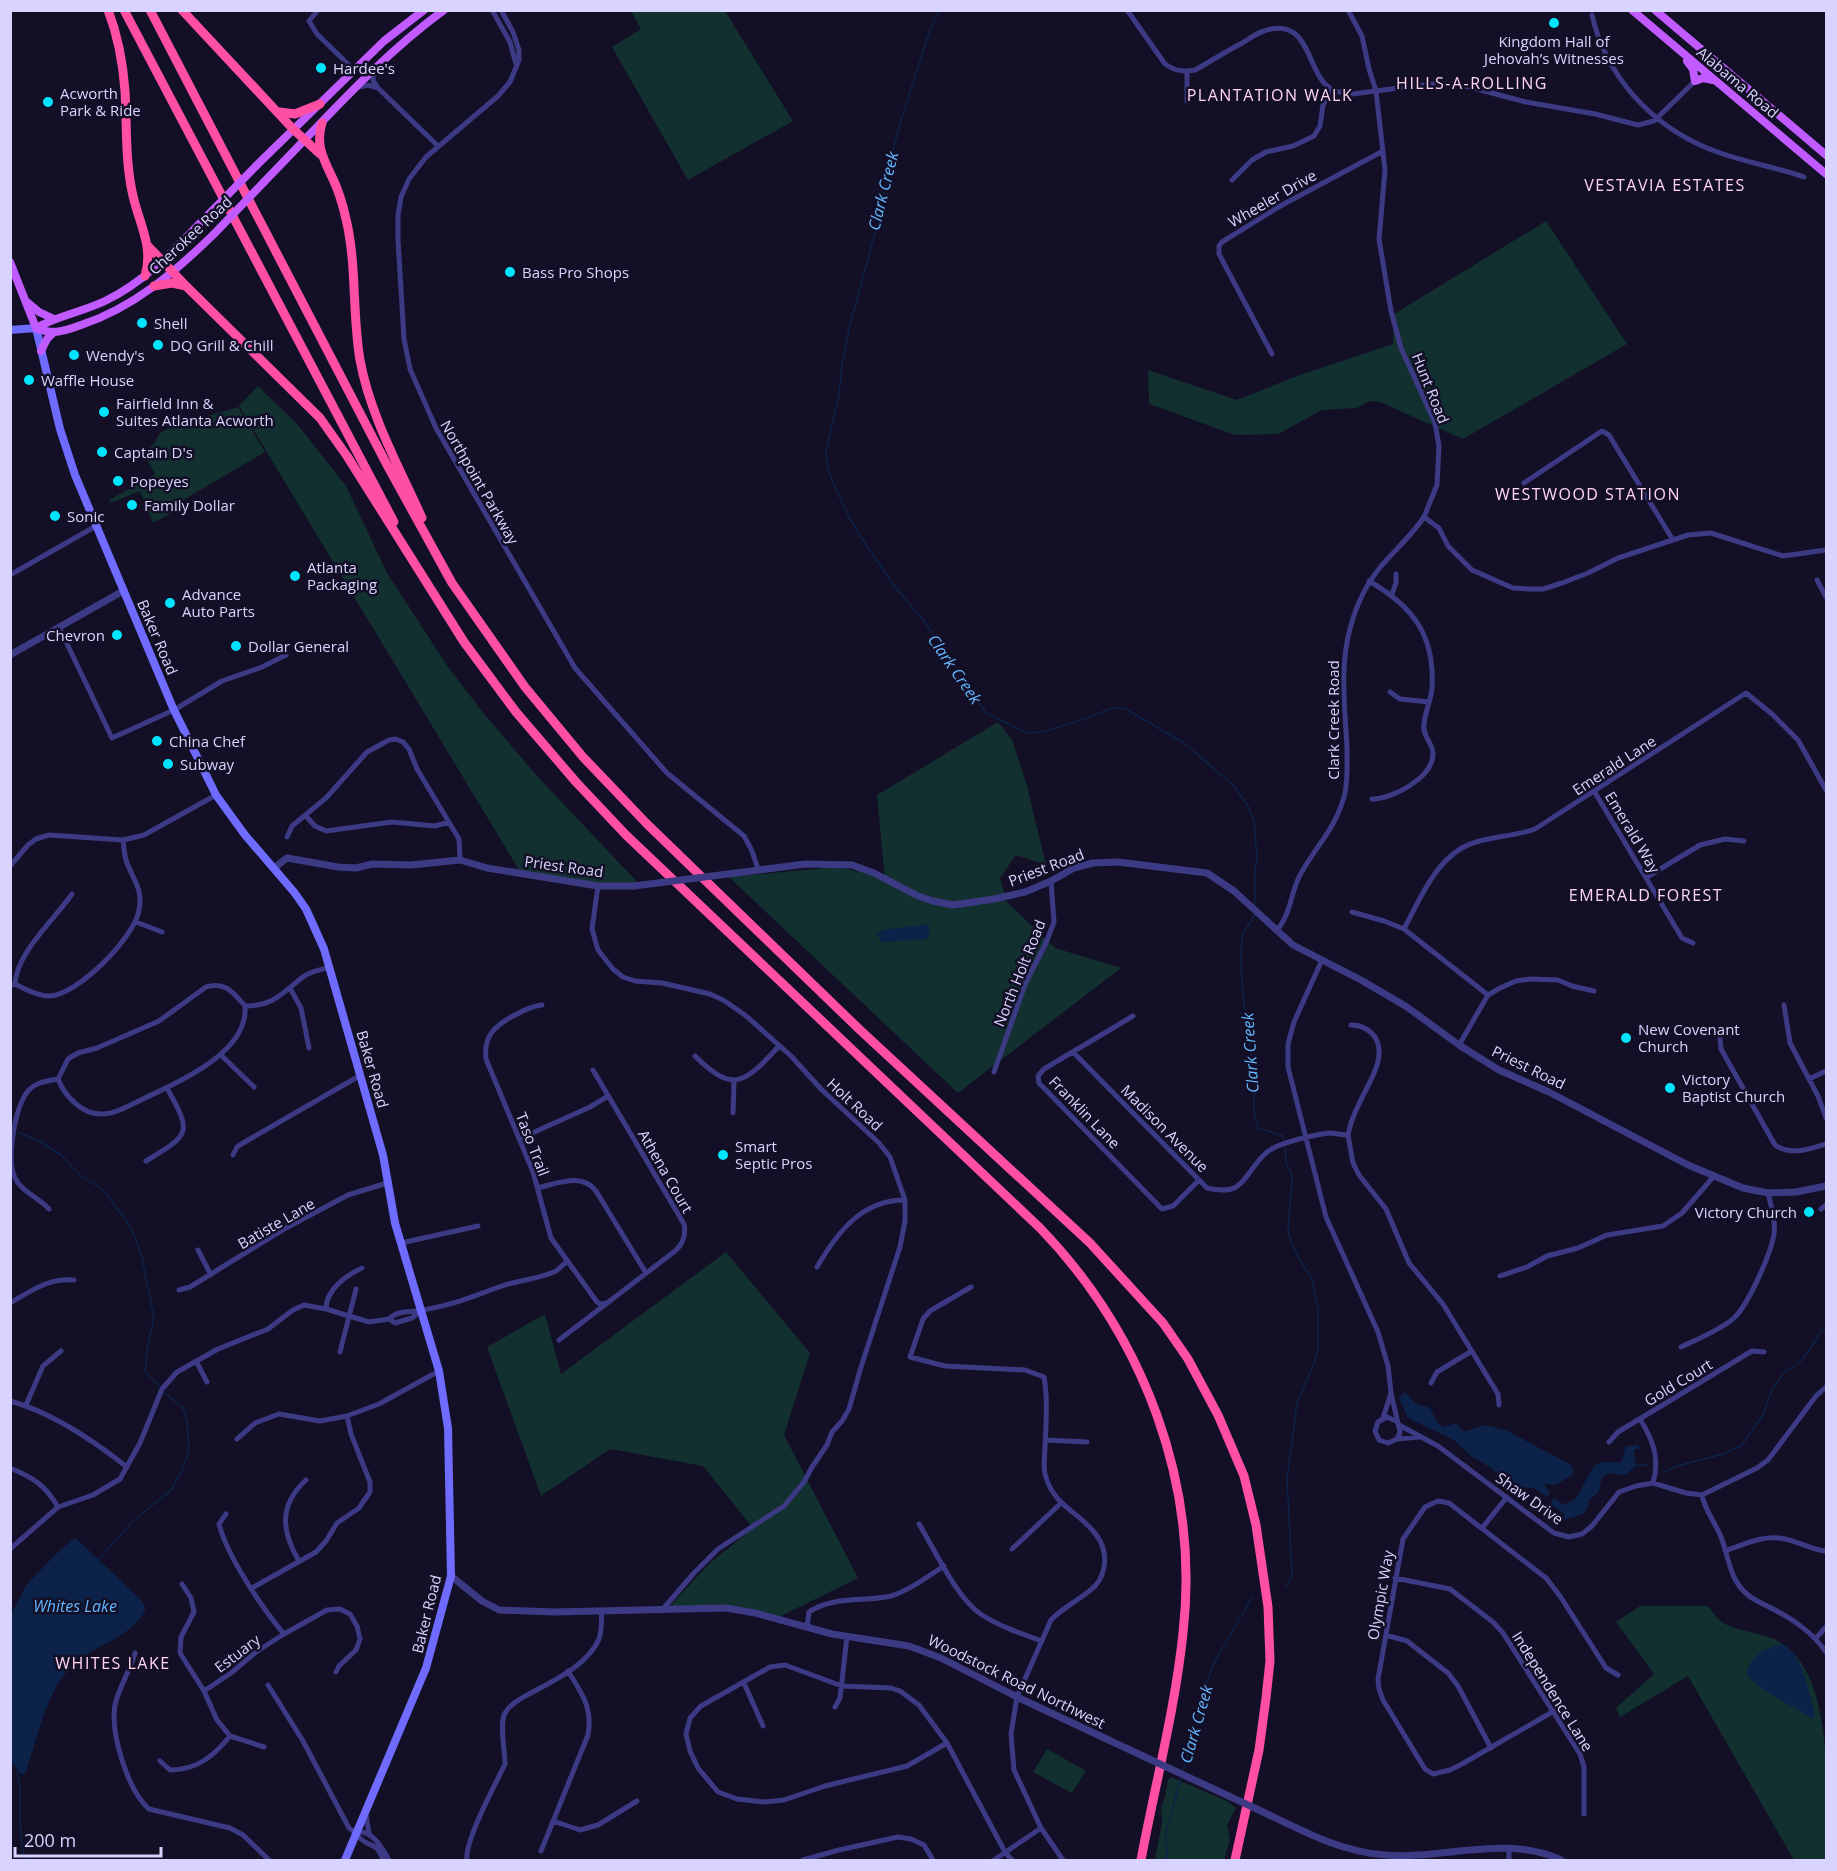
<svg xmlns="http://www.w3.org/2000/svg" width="1837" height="1871" viewBox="0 0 1837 1871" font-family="'Open Sans',sans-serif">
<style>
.green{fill:#12302f}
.water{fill:#0c2248}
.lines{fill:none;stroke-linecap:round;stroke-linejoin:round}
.stream{stroke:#0c2248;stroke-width:1.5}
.minor{stroke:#3d3a85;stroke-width:5}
.tertiary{stroke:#3d3a85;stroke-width:7}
.secondary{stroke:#6f6bff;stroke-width:8}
.primary{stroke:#c25bff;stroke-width:8}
.motorway{stroke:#ff4fa3;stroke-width:9}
.tertiary-bridge{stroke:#3d3a85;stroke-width:7}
.primary-bridge{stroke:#c25bff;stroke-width:8}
.poi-dot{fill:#00e5ff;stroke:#130f26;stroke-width:2}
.labels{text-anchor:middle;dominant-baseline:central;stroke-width:5;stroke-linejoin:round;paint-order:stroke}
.poi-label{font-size:15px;fill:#d9d4ff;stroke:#130f26;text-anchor:start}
.street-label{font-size:15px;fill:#d9d4ff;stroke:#130f26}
.neighbourhood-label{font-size:16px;letter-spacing:1.5px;fill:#ffd6f0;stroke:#130f26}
.water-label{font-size:16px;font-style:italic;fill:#62b6ff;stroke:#130f26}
</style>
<rect width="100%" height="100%" fill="#130f26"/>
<path class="green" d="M631,11H725L793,121L688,180L612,47L641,29Z
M1546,221L1627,344L1463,439L1380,402L1370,401L1356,408L1322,410L1278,434L1235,435L1149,404L1148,370L1237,400L1294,377L1393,344L1394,314Z
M258,386L298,425L346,486L387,573L448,667L485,715L538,777L643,888L522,875L239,406Z
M238,407L265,452L180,502L175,511L153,523L140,491L111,503L109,500L155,474L143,452L154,444L160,433L171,427Z
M998,722L1012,740L1026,782L1046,865L1016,855L1000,878L1007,902L1055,948L1121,968L958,1093L729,877L836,867L862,872L885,881L877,795Z
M726,1252L810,1353L784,1435L858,1578L775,1619L725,1610L665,1611L710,1563L753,1528L703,1466L610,1449L541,1496L487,1347L545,1314L561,1374Z
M1640,1606H1708C1712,1611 1717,1619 1723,1623C1741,1633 1766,1632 1783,1644C1837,1681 1826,1801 1826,1860H1794L1688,1676L1620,1717L1616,1708L1654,1674L1616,1622Z
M1047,1749L1086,1771L1072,1793L1033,1772Z
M1171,1777L1227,1801L1236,1808L1227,1825L1230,1840L1224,1860H1155L1162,1822L1161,1808L1165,1796L1168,1780Z"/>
<path class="water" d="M929,924V935L926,939L882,942L877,935L882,930Z
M1405,1392L1415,1403L1430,1408L1438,1423L1444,1427L1457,1423L1462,1430L1466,1431L1485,1425L1508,1431L1571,1465L1573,1470L1572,1475L1556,1485L1544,1484L1550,1493L1547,1497L1534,1488L1512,1487L1491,1468L1471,1456L1454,1440L1412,1420L1407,1416L1400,1400L1399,1398Z
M1638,1445L1640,1449H1635L1634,1452L1636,1465L1626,1475C1607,1473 1602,1470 1599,1492L1589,1500L1588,1508L1583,1514L1564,1520V1514L1550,1503L1554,1498L1565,1505L1576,1498L1594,1466L1602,1462H1621L1626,1446Z
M76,1538L141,1600L145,1606V1611C128,1640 95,1644 72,1666C47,1689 37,1740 26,1771L24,1775L21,1774L11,1761V1614L27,1584L56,1554L73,1539Z
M1782,1644C1804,1654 1808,1692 1815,1713L1813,1718L1809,1717C1797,1708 1753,1687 1748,1675C1746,1671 1748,1667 1751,1662C1758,1652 1770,1647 1782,1644Z"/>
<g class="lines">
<path class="stream" d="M940,10L930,30L900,123L891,159L881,210L849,329L842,364L839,395L826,451L828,469L833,483L849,517L861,537L895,587L924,621L986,713L1027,733L1042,732L1082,720L1112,708H1124L1184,743L1233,785L1248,806L1254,821L1257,858L1255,871V906
M1254,914C1252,924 1243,929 1242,938C1238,985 1249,1031 1254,1077C1257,1098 1250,1106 1258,1128L1283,1136L1284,1140
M18,1132L41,1142L60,1154L80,1175L104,1191L130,1226L141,1253L154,1318L148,1344L145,1372L160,1386
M1285,1145L1286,1164L1291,1172L1292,1181L1288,1228L1289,1236L1299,1259L1312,1279L1318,1309V1350L1314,1364L1297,1403L1287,1479L1292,1576L1286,1587
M1636,1465H1647
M1663,1471H1667L1677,1466L1723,1454L1741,1446L1763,1415L1772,1389L1785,1372L1800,1362L1809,1351L1821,1331L1826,1330
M98,1560L132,1522L171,1490L182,1471L189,1451L187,1422L183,1408L165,1393
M17,1771C25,1801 15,1831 26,1860
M1183,1772L1202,1697L1213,1665L1252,1597
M1167,1860L1166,1833L1181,1777"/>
<path class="minor" d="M318,10L309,21L317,34L354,70
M492,10L510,42L516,64
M501,10L513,32L519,50V60L510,82L498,96L426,157L409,179L401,197L398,215V240L404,339L410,369L436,428L575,668L667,773L744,836L752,851L758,869
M1127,10L1165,64C1175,71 1183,72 1195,70C1211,61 1227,51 1244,42C1250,38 1257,33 1264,31C1311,15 1306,73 1330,88C1336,93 1345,93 1352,94L1431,84H1458L1526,102L1595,114L1638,125L1654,121L1695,81
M1348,10L1362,36L1369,69L1376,91L1385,170L1379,239L1391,311L1401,348L1435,423L1439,446L1437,485L1424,517L1439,528L1448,546L1472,570L1513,588L1528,589H1543L1562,583L1588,573L1618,558L1688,535L1711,533L1783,556L1826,550
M1592,15C1606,76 1650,124 1707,148C1737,161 1773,166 1804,177
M374,70L373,80L378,88L438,146
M359,87L368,85L378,88
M1187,101V71
M1232,180L1252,160L1266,152L1293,146L1314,136L1320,126L1323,105L1332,90
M1272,354L1219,254V246L1222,242L1282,205L1383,151
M1524,483L1602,431L1609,435L1615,445L1673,540
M10,575L96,526
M1817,580L1826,597
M1369,581C1414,607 1435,636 1432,688C1431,700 1425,712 1424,724C1422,736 1433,743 1433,754C1433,778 1392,799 1372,799
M1392,594L1396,583V574
M59,627L112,738L174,710L222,681L262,667L286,655
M1390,692L1400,699L1429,702
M1594,791L1682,938L1693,943
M305,815L315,826L326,831L392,822L435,826L449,822
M287,837L292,826L326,798L367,752L389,740L396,739L403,742L409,749L417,769L459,839L460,860
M10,866L28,845L36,839L49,835L123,840L144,835L216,795
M1647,877L1700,845L1725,839L1744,841
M598,886L592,929L598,950L613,969L623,977L635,981L662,983L710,994L723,1000L745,1015L791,1056L821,1089L879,1143L890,1157L905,1200V1221L900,1247L861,1367L849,1409L842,1421L832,1432L827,1445L812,1467L804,1482L784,1506L718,1549L694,1573L662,1610
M1352,912L1384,921L1404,929L1488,995
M136,922L162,932
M1404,929C1421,897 1438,853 1476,842C1495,836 1516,836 1535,829L1746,693L1772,714L1798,740L1826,790
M1276,931C1290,917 1291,893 1299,877C1315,846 1336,830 1345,793C1348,778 1347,763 1347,748C1345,706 1339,666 1351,625C1357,603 1367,583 1382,565C1396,549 1412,535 1424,517
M1322,960L1294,1022L1288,1044V1067L1326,1217L1378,1332L1388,1366L1391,1393L1400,1432L1397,1439L1388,1443L1379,1440L1375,1431L1378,1422L1387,1417L1396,1421
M15,984C17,952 54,920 72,894
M10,986L15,984C25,989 38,996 49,996C77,996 135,937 139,910C143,889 134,881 127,863C124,856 124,847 123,840
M290,988L301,1008L309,1048
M542,1005C532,1006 524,1010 515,1015C496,1025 483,1035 486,1059L533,1172L551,1238L597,1302L600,1304L607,1303
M1784,1005L1790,1043L1818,1096L1826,1118
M245,1006C249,1052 179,1082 145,1098C132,1104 116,1114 102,1114C82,1115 64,1095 58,1079L68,1059L78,1053L97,1048L159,1021L206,987C226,981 233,993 245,1006C274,1006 282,993 303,977C310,971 321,970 330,967
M1133,1016L1044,1069L1038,1076L1039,1083L1162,1209L1173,1206L1199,1180
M1720,1037L1721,1049L1775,1145C1791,1156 1810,1149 1826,1144
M1459,1045L1488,995L1500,988L1516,981L1530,979L1558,980L1572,986L1594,991
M1073,1052L1207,1188C1246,1197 1242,1175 1266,1153C1276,1143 1314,1135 1329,1133C1335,1133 1342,1135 1348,1135L1353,1163L1359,1175L1386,1209L1409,1263L1443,1304L1498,1394L1499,1405
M221,1055L254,1087
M695,1056C734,1095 746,1082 779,1046
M994,1072L1026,982L1045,945L1054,922L1051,881
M1809,1079L1826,1071
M733,1113L734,1081
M1348,1135C1350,1124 1354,1114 1359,1104C1367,1085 1388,1058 1375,1037C1369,1029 1361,1025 1351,1025
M519,1139L590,1107L608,1096
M233,1155L237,1147L243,1143L361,1075
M146,1161C191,1134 192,1133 167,1088
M537,1188C556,1184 582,1172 596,1191L646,1273
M49,1209C39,1198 21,1191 15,1178C6,1159 15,1107 28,1091C36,1082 46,1081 58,1079
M1821,1209L1826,1205
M401,1243L478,1226
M198,1250L211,1275
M817,1267C837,1233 861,1200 905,1200
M1500,1276L1527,1267L1547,1256L1578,1248L1607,1235L1663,1226L1682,1213L1714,1176
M971,1287L930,1311L923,1319L910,1357L945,1366L1025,1370L1044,1377C1048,1400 1046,1423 1045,1446C1045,1455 1043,1466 1045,1474C1053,1507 1081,1512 1097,1536C1108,1551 1107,1573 1095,1586C1082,1599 1064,1606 1051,1620L1017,1697L1011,1734L1014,1770L1041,1828L1063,1860
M179,1290L190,1287L284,1229L348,1195L387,1183
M10,1303C33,1290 48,1278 74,1280
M326,1309C326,1289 347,1275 362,1268
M389,1319C399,1309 411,1313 423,1310C451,1306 476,1295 502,1286C520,1280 539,1279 556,1271C560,1268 563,1265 566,1262
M559,1340L675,1251C683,1244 686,1234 684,1224L593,1070
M1681,1347C1696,1340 1722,1329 1734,1318C1748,1305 1771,1254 1774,1234C1776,1221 1771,1206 1768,1193
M340,1352L356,1289
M196,1361L207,1382
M1431,1383L1437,1372L1472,1351
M10,1401C51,1412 94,1441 127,1467
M26,1405L43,1366L61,1351
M1383,1418L1391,1393
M1640,1419C1653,1440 1660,1458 1653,1483
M1399,1425L1438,1446L1554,1533L1569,1537L1582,1534L1592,1526L1619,1492L1636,1486L1653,1483L1686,1493L1702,1495L1757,1468L1768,1460L1816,1396L1826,1387
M237,1439L255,1423L279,1414L320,1421L347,1416L379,1404L439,1371
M1397,1439L1419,1437
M1045,1440L1087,1442
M1609,1442L1618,1432L1752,1351L1764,1352
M10,1468C34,1478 45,1485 58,1507
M1702,1495C1705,1511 1715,1522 1721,1537C1729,1557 1729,1580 1748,1595C1755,1601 1764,1604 1773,1609C1794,1620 1812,1632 1826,1652
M226,1514L219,1524C227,1556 262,1608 284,1634
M919,1524C935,1550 957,1599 982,1615C1001,1627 1022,1634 1042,1641
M1482,1528L1507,1497
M10,1549L58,1507L93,1495L120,1479L140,1443L162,1389L177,1372L218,1349L268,1329L293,1310L304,1305L326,1309L369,1322L389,1319L395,1323L412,1318L421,1311
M1012,1549L1061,1503
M1725,1551C1745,1544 1764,1534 1785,1539C1800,1542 1812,1550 1826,1551
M299,1561C281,1531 279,1505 306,1480
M1395,1578L1450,1589L1493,1622L1503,1633L1580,1754L1584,1767V1814
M182,1584L191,1598L194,1612L181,1637L180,1653L204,1691L217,1720L230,1736
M252,1588L316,1552L326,1541L337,1523L359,1508L370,1492V1482L351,1434L347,1416
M807,1627L809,1612C832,1596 864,1602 891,1596C910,1590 927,1577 944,1566
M1386,1635L1407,1641L1448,1673L1458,1686L1491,1748
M1816,1638L1826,1627
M135,1653C130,1671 119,1687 115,1705C110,1733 128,1791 149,1809L230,1828L243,1835L269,1860
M744,1683L763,1726
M268,1685L303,1741L349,1828C355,1831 356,1835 361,1839C371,1848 377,1842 383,1860
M204,1691L231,1673L256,1652L284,1634L327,1610L340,1609L350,1614L357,1626L360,1639L356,1650L339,1666L336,1672
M835,1707L840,1698L847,1637
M1554,1711L1462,1764L1450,1770L1433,1774L1425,1769L1383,1700L1379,1689L1378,1679L1403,1539L1425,1507L1438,1501L1449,1503L1546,1578L1560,1596L1606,1668L1618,1675
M230,1736L264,1747
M947,1743L907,1766L825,1786L784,1800L764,1802L737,1799L718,1792L698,1768L690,1751L686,1734L690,1718L701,1706L770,1667L785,1665L842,1686L891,1688L900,1691L919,1705L947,1743L1005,1852L1012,1860
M160,1761L170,1770C197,1770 214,1756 230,1736
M366,1815L369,1834
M553,1821L580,1830L598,1825L637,1801
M356,1832C373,1830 382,1848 389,1860
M541,1851L588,1735C593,1707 582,1694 568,1671
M467,1860C464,1842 496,1783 505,1764C505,1750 499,1723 505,1713C510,1704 521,1698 531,1693C553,1681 588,1665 599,1639C602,1631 601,1620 602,1611
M803,1860L839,1850L898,1837L911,1839L924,1845L933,1860
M994,1860L1041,1828
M1509,1860V1850"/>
<path class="tertiary" d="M10,655L123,591
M274,868L287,858L338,867L356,868L372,864L411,865L460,860L487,868L598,886H634
M736,873L805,864L852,865L874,873L918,896L933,901L953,905L994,899L1025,892L1051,881L1074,868L1093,863L1118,862L1207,873L1234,891L1293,945L1361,980L1407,1007L1459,1045L1499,1070L1549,1092L1688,1165L1743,1188L1768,1193L1796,1192L1826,1186
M451,1576L482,1601L499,1610L554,1612L726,1608L755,1613L832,1634L909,1646L941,1658L1017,1697L1145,1757
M1261,1811C1301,1830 1340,1852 1385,1855C1442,1860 1507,1834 1561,1860"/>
<path class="secondary" d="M10,330L36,328L60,429L75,475L173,708L216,795L245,835L294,892L306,909L324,949L383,1155L395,1223L439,1371L448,1428L451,1576L426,1668L345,1860"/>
<path class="primary" d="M1632,10L1826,174
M1655,10L1826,155
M1687,61L1693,69L1695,81L1703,78L1713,80
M256,166L384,41L424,10
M264,182C322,123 377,59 444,10
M10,262L36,328
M27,302L39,312L54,319
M36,328C41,330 48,332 54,332C62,332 73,328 81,325C133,308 175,272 214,234
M36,328C57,316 82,312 105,301C145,282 175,249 205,218
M41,351L47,339L54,332"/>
<path class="motorway" d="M108,10C118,36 123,63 125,91C127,126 125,162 133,196C139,223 154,247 145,276
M124,10L394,522
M150,10L386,463L452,583L525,687L583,757L647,824L859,1029L1090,1243L1163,1323L1188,1359L1218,1415L1244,1476L1256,1525L1268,1607L1270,1661L1266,1698L1259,1750L1235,1860
M182,10L293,129L320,154
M280,112L295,114L320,104
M322,123C315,145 324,160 333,179C339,192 343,205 346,219C357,265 352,313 360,360C370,415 399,467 422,518
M148,246L186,286L320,418L347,456L464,642L516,712L576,782L626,835L1040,1228C1144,1336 1200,1484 1183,1633C1175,1710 1155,1785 1141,1860
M154,286L172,283L186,286"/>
<path class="tertiary-bridge" d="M634,886L736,873
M1145,1757L1261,1811"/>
<path class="primary-bridge" d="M205,218L256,166
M214,234L264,182"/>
</g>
<g class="poi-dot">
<circle cx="1554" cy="23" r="6"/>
<circle cx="321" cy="68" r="6"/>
<circle cx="48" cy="102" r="6"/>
<circle cx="510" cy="272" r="6"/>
<circle cx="142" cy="323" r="6"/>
<circle cx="158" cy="345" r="6"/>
<circle cx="74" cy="355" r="6"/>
<circle cx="29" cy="380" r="6"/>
<circle cx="104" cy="412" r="6"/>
<circle cx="102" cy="452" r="6"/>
<circle cx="118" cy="481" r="6"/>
<circle cx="132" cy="505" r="6"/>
<circle cx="55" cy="516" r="6"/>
<circle cx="295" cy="576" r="6"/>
<circle cx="170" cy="603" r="6"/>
<circle cx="117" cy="635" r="6"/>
<circle cx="236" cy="646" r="6"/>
<circle cx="157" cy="741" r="6"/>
<circle cx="168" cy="764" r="6"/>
<circle cx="1626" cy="1038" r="6"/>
<circle cx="1670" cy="1088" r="6"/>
<circle cx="723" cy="1155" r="6"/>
<circle cx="1809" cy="1212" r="6"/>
</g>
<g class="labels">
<g class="poi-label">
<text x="1554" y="41" text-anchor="middle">Kingdom Hall of<tspan x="1554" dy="17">Jehovah’s Witnesses</tspan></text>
<text x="333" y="68">Hardee's</text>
<text x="60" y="93">Acworth<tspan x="60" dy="17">Park &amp; Ride</tspan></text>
<text x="522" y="272">Bass Pro Shops</text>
<text x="154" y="323">Shell</text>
<text x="170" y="345">DQ Grill &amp; Chill</text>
<text x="86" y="355">Wendy's</text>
<text x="41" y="380">Waffle House</text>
<text x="116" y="403">Fairfield Inn &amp;<tspan x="116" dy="17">Suites Atlanta Acworth</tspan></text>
<text x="114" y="452">Captain D's</text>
<text x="130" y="481">Popeyes</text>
<text x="144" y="505">Family Dollar</text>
<text x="67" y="516">Sonic</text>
<text x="307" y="567">Atlanta<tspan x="307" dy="17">Packaging</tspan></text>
<text x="182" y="594">Advance<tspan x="182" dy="17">Auto Parts</tspan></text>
<text x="105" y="635" text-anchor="end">Chevron</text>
<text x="248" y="646">Dollar General</text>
<text x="169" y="741">China Chef</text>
<text x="180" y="764">Subway</text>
<text x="1638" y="1029">New Covenant<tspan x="1638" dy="17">Church</tspan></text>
<text x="1682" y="1079">Victory<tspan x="1682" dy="17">Baptist Church</tspan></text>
<text x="735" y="1146">Smart<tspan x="735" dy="17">Septic Pros</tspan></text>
<text x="1797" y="1212" text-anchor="end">Victory Church</text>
</g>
<g class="street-label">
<text transform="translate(1738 82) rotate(40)">Alabama Road</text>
<text transform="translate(1272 198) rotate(-30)">Wheeler Drive</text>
<text transform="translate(190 235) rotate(-43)">Cherokee Road</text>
<text transform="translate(1431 388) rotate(68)">Hunt Road</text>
<text transform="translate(480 482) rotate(60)">Northpoint Parkway</text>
<text transform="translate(158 637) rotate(67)">Baker Road</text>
<text transform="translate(1333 720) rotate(-90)">Clark Creek Road</text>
<text transform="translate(1614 765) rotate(-33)">Emerald Lane</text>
<text transform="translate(1633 832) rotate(59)">Emerald Way</text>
<text transform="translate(564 866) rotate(8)">Priest Road</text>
<text transform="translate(1046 867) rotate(-21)">Priest Road</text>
<text transform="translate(1019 973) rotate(-68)">North Holt Road</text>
<text transform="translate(1529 1067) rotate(26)">Priest Road</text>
<text transform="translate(373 1069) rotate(74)">Baker Road</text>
<text transform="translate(855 1104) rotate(43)">Holt Road</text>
<text transform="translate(1085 1112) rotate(46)">Franklin Lane</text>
<text transform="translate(1165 1128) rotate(45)">Madison Avenue</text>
<text transform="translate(533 1144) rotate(69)">Taso Trail</text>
<text transform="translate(666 1171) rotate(60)">Athena Court</text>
<text transform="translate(276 1223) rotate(-30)">Batiste Lane</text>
<text transform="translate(1678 1382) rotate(-31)">Gold Court</text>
<text transform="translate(1530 1498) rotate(35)">Shaw Drive</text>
<text transform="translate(1380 1595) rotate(-80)">Olympic Way</text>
<text transform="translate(426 1614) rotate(-76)">Baker Road</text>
<text transform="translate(237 1653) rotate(-37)">Estuary</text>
<text transform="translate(1017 1681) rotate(26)">Woodstock Road Northwest</text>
<text transform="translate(1553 1691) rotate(58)">Independence Lane</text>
</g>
<g class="neighbourhood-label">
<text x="1472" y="83">HILLS-A-ROLLING</text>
<text x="1270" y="95">PLANTATION WALK</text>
<text x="1665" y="185">VESTAVIA ESTATES</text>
<text x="1588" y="494">WESTWOOD STATION</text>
<text x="1646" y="895">EMERALD FOREST</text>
<text x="113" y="1663">WHITES LAKE</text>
</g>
<g class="water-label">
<text transform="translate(883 191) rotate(-76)">Clark Creek</text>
<text transform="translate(955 669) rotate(55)">Clark Creek</text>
<text transform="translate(1250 1053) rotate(-94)">Clark Creek</text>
<text x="75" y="1606">Whites Lake</text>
<text transform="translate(1196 1724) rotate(-74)">Clark Creek</text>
</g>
</g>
<rect width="1837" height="1871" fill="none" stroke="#d9d4ff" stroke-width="24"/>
<path d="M15 1847v9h146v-9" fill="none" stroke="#d9d4ff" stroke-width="3"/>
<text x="24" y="1847" font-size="18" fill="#d9d4ff" stroke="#130f26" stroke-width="4.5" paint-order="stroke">200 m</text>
</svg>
